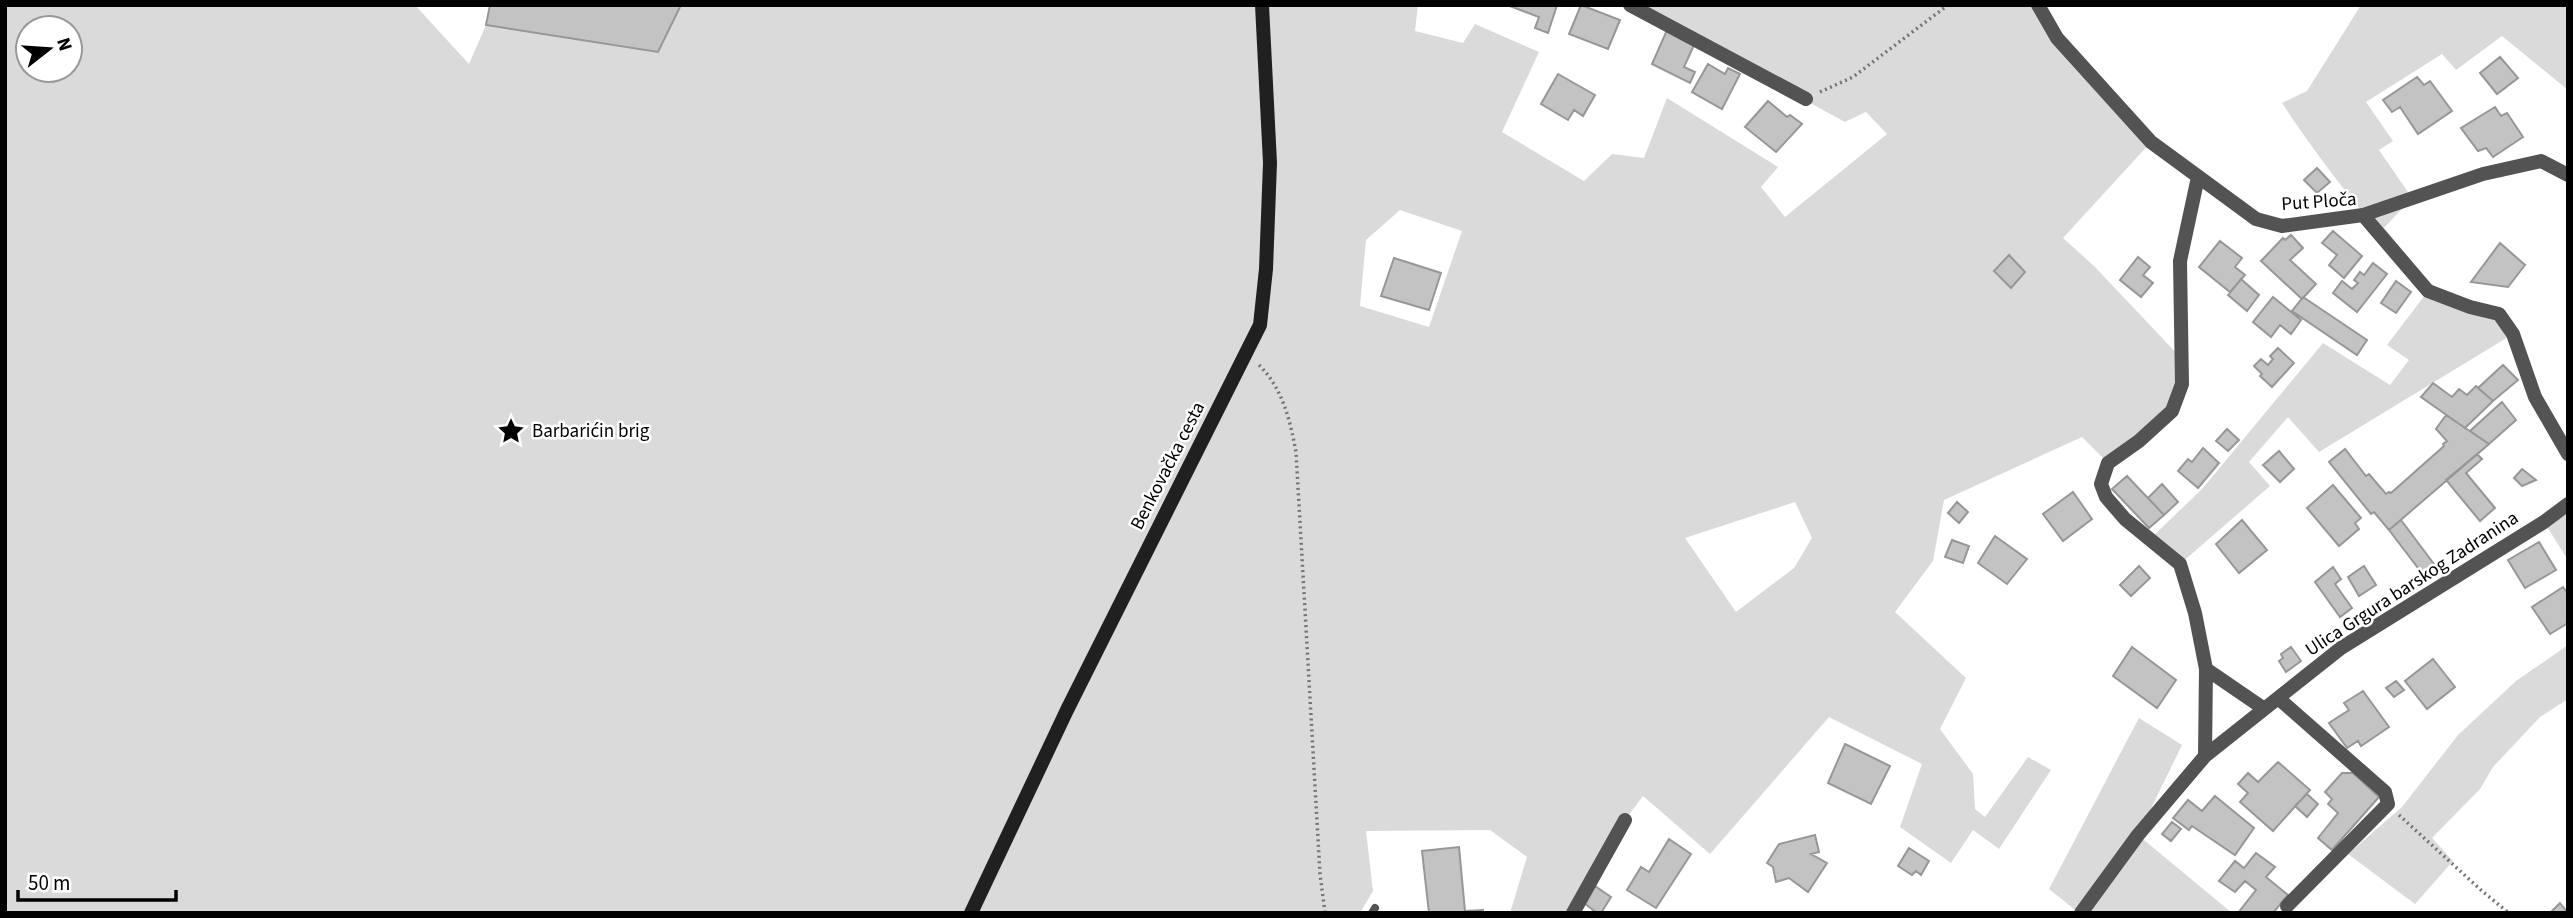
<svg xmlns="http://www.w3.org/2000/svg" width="2573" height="918" viewBox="0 0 2573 918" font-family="'Source Sans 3',sans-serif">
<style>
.green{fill:#dadada;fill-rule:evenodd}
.building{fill:#c3c3c3;stroke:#979797;stroke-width:2}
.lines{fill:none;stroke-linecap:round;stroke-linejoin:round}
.path{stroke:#757575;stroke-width:3.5;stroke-dasharray:2 3.5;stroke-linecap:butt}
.service{stroke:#535353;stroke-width:8}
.minor{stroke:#535353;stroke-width:14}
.secondary{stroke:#202020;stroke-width:14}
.labels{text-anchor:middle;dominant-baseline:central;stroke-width:5;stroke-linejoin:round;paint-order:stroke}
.street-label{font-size:19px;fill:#000;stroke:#fff}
.poi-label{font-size:19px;fill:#000;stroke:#fff;text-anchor:start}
</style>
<rect width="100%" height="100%" fill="#fff"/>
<path class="green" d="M5,5H415L469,64L486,25L658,52L682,5H1418L1415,31L1463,43L1475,24L1539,52L1502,132L1584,181L1612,154L1644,158L1667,98L1778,167L1761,187L1785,217L1887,134L1866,112L1845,122L1630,5H2038L2151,142L2063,238L2094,266L2181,358L2172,411L2108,463L2082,437L1944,500L1933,561L1895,612L1966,678L1940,729L1973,774L1975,809L1985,817L2028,757L2051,770L1999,849L1973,830L1951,863L1900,827L1922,764L1829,717L1710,854L1643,796L1625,820L1573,913H1510L1527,857L1490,830L1366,831L1373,891L1360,913H5ZM28,28H70V70H28ZM1400,210L1462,231L1429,327L1360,306L1366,240ZM1795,502L1812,538L1794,568L1736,612L1685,538Z
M2361,5H2568V90L2502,36L2456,70L2442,54L2366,102L2393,141L2379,150L2412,198L2384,228L2431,284L2499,314L2513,334L2319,452L2288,417L2249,462L2270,486L2180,564L2151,538L2203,488L2323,343L2390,385L2409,360L2387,345L2428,291C2376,230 2325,169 2282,103L2307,91Z
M2568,504V560L2544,522Z
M2568,645V699L2540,717L2493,767L2480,789L2432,838L2453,861L2415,904L2348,854L2402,807L2458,735L2516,681Z
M2139,718L2182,745L2138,835L2232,913H2079L2049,889Z"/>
<path class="building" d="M490,5H681L658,52L486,25Z
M1507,5H1557L1548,33L1535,28L1539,17Z
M1581,5L1620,20L1608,49L1569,34Z
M1667,30L1695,43L1684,67L1695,72L1690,83L1652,64Z
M2500,57L2518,78L2497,94L2480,73Z
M1708,64L1725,74L1728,68L1740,74L1722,109L1692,92Z
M1558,74L1595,95L1583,116L1574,110L1568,120L1541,104Z
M2417,77L2424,85L2430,81L2452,111L2418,134L2400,107L2392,112L2383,100Z
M1768,101L1787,117L1790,115L1802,124L1776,152L1745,127Z
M2495,107L2501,116L2507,113L2523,137L2493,157L2486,148L2478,151L2461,128Z
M2317,168L2330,182L2317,193L2304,180Z
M2333,231L2362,256L2344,278L2329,265L2337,255L2322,243Z
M2291,235L2303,248L2290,260L2316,284L2302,299L2261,261L2283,238L2285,240Z
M2220,241L2242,258L2235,267L2245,275L2230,292L2199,267Z
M2500,243L2525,265L2508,287L2471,282Z
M2009,255L2025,272L2011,288L1994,271Z
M2138,257L2150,267L2143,275L2153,283L2141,297L2120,280Z
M1394,258L1441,273L1429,310L1381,296Z
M2373,263L2387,274L2357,312L2333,293L2342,281L2352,289L2358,283L2354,280L2360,272L2364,275Z
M2241,279L2259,295L2247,311L2228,295Z
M2396,281L2411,292L2396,313L2381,303Z
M2273,297L2301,320L2291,334L2280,325L2271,337L2253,322Z
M2303,297L2367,340L2357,355L2292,311Z
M2278,348L2294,363L2272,387L2260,376L2262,374L2254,366L2261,359L2268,365L2273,359L2270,356Z
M2503,365L2518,380L2493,401L2478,388Z
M2433,383L2452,397L2459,389L2467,395L2476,386L2493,401L2465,428L2421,397Z
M2502,402L2516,420L2489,444L2470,431Z
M2446,415L2489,444L2389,530L2374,512L2371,514L2329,462L2345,449L2366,476L2369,474L2386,494L2389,492L2391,493L2444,446L2443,444L2447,441L2436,429Z
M2227,429L2239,440L2228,451L2216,441Z
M2203,448L2219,463L2198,488L2178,471L2188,459L2192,462Z
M2279,451L2294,469L2280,482L2263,465Z
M2477,454L2482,459L2466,473L2495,508L2480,521L2446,480Z
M2522,469L2536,480L2522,486L2514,478Z
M2127,476L2164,515L2149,528L2112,489Z
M2162,484L2178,502L2164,515L2148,498Z
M2333,485L2361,518L2355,523L2359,529L2339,546L2307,508Z
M2073,492L2092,519L2063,541L2043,514Z
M1957,502L1968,512L1959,523L1948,513Z
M2242,520L2267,550L2239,573L2216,544Z
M2401,520L2440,572L2428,581L2389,530Z
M1995,536L2027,559L2007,584L1978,563Z
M1952,540L1969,546L1963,563L1945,557Z
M2539,542L2556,570L2525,588L2508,560Z
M2139,566L2150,578L2131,596L2120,585Z
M2364,566L2376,585L2359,596L2348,577Z
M2333,567L2341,579L2335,584L2352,608L2340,617L2315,582Z
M2563,587L2568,594V623L2550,634L2532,607Z
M2132,647L2176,680L2157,708L2113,676Z
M2291,647L2301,661L2286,672L2279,661L2283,658L2281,654Z
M2433,659L2455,687L2427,709L2405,681Z
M2396,681L2404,690L2394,697L2386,688Z
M2363,691L2389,727L2361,746L2358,741L2347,748L2329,723L2349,710L2344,703Z
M1845,744L1890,766L1871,804L1828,783Z
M2278,762L2310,790L2273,831L2240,802L2248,793L2238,784L2248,773L2258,782Z
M2342,773H2353L2379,797L2332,850L2318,838L2338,813L2328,804L2332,799L2325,792Z
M2307,794L2318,804L2307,817L2295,806Z
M2215,796L2254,828L2235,855L2192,826L2189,830L2173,818L2188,800L2202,811Z
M2172,822L2181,829L2171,841L2162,834Z
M1815,835L1819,852L1811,854L1827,863L1808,892L1789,878L1776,882L1773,867L1767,863L1779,844Z
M1669,839L1691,854L1656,908L1627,890L1641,867L1649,872Z
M1459,847L1465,911L1483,910V913H1429L1422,851Z
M1909,848L1929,861L1921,875L1916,871L1912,875L1898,866Z
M2256,853L2275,867L2266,877L2288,895L2273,913H2238L2256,890L2245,881L2235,892L2219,881L2235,861L2244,868Z
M1595,886L1611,897L1601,913H1597L1584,903Z
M2560,903L2568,913H2550Z"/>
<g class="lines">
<path class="path" d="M1820,92L1853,77L1948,5
M1259,365C1283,389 1290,420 1296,452L1320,874L1325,913
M2399,815L2482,891L2509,913"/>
<path class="service" d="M1372,913L1375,908"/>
<path class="minor" d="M1630,5L1806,99
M2038,5L2057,38L2151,142L2256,219L2282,226L2363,215L2428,291L2470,307L2499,314L2513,334L2535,397L2568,454
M2198,177L2180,261L2182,384L2172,411L2139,441L2108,463L2101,484L2106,497L2125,519L2180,564L2195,613L2206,669L2205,756
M2363,215L2483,174L2541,161L2568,175
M2206,669L2263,708
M2278,698L2385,792L2388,804L2287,906
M1573,913L1625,820
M2081,913L2138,835L2205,756L2341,648L2544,522L2568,504"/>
<path class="secondary" d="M971,913L1067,710L1260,325L1266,269L1270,163L1262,5"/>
</g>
<defs>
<symbol id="sight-bare" viewBox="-9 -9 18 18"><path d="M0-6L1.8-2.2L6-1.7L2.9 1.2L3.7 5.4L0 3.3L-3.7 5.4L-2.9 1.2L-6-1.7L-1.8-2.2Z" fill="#000" stroke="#fff" stroke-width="2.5" paint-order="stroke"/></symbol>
</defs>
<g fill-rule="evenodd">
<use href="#sight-bare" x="492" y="412" width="38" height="38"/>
</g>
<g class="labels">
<g class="street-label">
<text transform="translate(2319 202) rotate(-4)">Put Ploča</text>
<text transform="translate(1168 466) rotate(-63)">Benkovačka cesta</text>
<text transform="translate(2412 584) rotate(-33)">Ulica Grgura barskog Zadranina</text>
</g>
<g class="poi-label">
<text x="532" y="431">Barbarićin brig</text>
</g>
</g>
<rect width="2573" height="918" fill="none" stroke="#000000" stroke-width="14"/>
<g transform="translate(49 49) rotate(73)"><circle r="33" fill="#ffffff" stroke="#999999" stroke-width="2"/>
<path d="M0-5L12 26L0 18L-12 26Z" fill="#000000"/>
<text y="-10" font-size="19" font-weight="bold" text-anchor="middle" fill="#000000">N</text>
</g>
<path d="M18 890v10h158v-10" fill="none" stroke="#000000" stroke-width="3.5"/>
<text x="28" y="890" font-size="21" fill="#000000" stroke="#ffffff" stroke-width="5" paint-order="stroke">50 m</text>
</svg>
